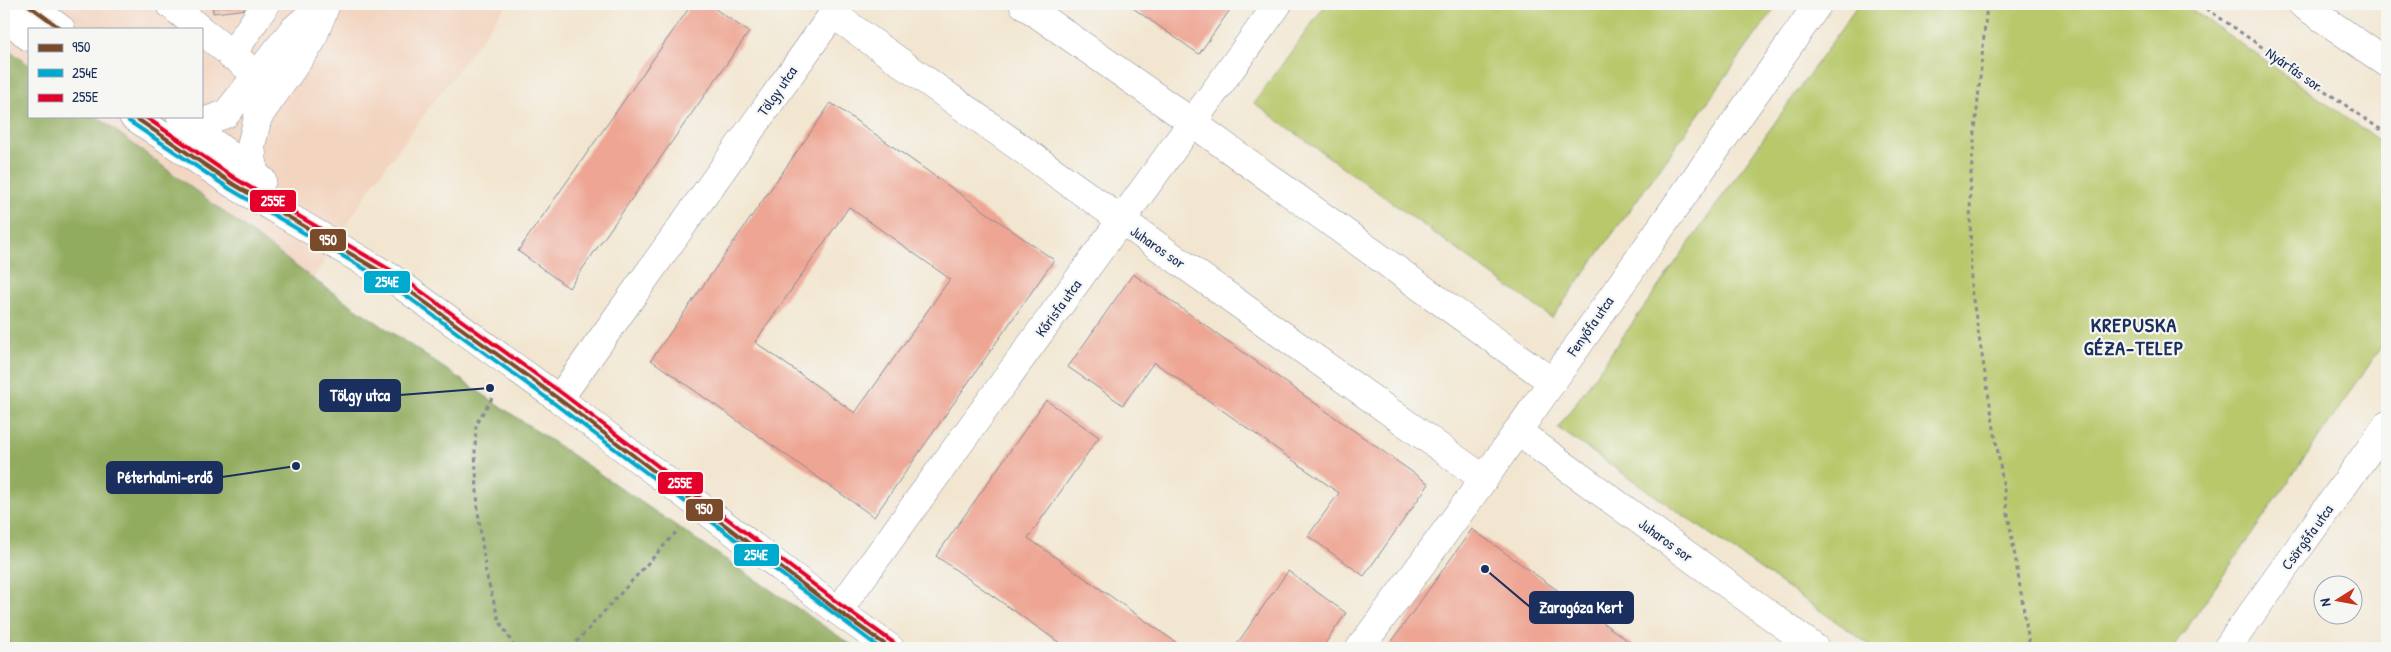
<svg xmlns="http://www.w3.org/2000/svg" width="2391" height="652" viewBox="0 0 2391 652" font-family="'Patrick Hand',sans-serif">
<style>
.built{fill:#f3d4bf}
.green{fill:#b8c86b;stroke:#6a7c64}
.forest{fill:#92ac5f;stroke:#566e5e}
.building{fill:#eea593;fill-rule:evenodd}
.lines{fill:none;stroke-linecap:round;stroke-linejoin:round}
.minor-casing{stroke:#868a97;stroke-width:29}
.path{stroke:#868a97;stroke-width:3;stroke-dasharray:4 4;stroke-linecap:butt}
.minor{stroke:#fff;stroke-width:28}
.bus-1-casing{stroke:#f6f6f2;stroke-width:8}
.bus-2-casing{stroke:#f6f6f2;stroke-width:8}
.bus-3-casing{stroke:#f6f6f2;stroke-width:8}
.bus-1{stroke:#7a4b2a;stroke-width:4}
.bus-2{stroke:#00a9ce;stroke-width:4}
.bus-3{stroke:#e4002b;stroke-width:4}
.labels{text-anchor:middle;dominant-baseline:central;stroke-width:4.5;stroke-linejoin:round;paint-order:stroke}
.street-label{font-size:15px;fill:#1b2f5e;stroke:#f6f6f2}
.district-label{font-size:20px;font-weight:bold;letter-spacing:1px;fill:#1b2f5e;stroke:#f6f6f2}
.leader{fill:none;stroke:#1b2f5e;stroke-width:2}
.callout-dot{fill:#1b2f5e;stroke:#f6f6f2;stroke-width:2}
.callout{fill:#1b2f5e;stroke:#1b2f5e;stroke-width:2}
.callout-label{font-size:16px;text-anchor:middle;font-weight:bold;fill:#fff}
.line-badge{stroke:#f6f6f2;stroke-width:2}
.badge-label{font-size:14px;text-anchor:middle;font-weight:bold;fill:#fff}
</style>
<rect width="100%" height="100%" fill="#f6f6f2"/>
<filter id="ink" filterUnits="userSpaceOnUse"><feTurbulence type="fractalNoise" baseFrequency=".02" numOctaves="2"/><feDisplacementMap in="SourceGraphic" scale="10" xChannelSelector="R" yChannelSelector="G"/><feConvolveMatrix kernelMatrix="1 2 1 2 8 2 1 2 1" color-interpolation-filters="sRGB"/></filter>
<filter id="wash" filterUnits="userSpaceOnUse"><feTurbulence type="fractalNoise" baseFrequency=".0096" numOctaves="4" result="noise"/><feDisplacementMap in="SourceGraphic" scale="20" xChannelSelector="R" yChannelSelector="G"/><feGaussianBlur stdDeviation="1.12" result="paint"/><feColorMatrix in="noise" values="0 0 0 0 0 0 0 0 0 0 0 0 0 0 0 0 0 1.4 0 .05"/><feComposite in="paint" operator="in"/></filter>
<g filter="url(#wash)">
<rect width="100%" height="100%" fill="#f2e6d0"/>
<path class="built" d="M4,4H507L374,182L313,279L96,116H201V29H29V65L4,46Z"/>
<path class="green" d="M1326,4H1778L1552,318L1254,103Z
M1859,4H2184L2387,146V339L2173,648H1874L1558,428Z"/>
<path class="forest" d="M4,46L29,65V116H96L313,279L856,648H4Z"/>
<g id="blocks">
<path class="building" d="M212,4H256L257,8L213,13Z
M692,4H708L749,32L569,288L518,251Z
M1127,4H1234L1199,54Z
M831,103L1054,260L874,517L651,360ZM849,207L950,279L855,413L755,342Z
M1133,274L1429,484L1364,576L1308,536L1339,493L1154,362L1123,405L1068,367Z
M1046,400L1099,437L1028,538L1184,648H1067L936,556Z
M2387,460V474L2380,469Z
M1472,529L1638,648H1387Z
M1288,571L1346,613L1322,648H1234Z"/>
</g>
</g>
<g filter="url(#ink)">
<use href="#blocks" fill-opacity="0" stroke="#868a97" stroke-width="1"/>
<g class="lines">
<defs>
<path id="minor" d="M27,4L61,29
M170,4L200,29
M1023,4L1193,123L1551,381
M2302,4L2387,63
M4,14L29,37
M833,14L1484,479
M201,30L257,75
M231,56L266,4
M133,116L233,184L393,279L559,399L838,611L890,648
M181,118L262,180
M192,126L226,114L293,30L323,4
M254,171L251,146L258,117L311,42L326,4
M559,399L840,4
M1517,431L1815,648
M838,611L1278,4
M1360,648L1484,479L1818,4
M2227,648L2387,425"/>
</defs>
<use href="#minor" class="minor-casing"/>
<path class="path" d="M1987,4L1970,184L1971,288L2030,648
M2200,4L2387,134
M492,398L476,424L475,451L478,511L486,574L499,620L515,648
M4,621L13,648
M571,648L679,529"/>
<use href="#minor" class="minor"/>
<defs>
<path id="bus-1" d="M27,4L61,29
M133,116L233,184L393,279L559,399L838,611L890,648"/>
<path id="bus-2" d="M129,121L230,189L390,284L555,404L880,648"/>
<path id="bus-3" d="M144,116L236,179L397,274L563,394L842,606L894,643"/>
</defs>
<use href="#bus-1" class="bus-1-casing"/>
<use href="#bus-2" class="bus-2-casing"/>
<use href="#bus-3" class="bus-3-casing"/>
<use href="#bus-1" class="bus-1"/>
<use href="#bus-2" class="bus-2"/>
<use href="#bus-3" class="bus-3"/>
</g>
</g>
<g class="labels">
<g class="street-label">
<text transform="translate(2294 69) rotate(35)">Nyárfás sor</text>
<text transform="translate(777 91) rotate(-55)">Tölgy utca</text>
<text transform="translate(1158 247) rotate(35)">Juharos sor</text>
<text transform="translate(1058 308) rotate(-54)">Kőrisfa utca</text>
<text transform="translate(1590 326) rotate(-55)">Fenyőfa utca</text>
<text transform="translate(2307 537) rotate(-54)">Csörgőfa utca</text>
<text transform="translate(1666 540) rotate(36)">Juharos sor</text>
</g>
<g class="district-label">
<text x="2134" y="324">KREPUSKA<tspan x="2134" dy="23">GÉZA-TELEP</tspan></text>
</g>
</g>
<path class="leader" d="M490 388L400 395M296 466L222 477M1485 569L1530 607"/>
<g class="callout-dot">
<circle cx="490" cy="388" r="5"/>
<circle cx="296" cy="466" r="5"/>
<circle cx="1485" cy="569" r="5"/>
</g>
<g class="callout">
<rect x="320" y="380" width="80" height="31" rx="5"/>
<rect x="107" y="462" width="115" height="31" rx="5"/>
<rect x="1530" y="592" width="103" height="31" rx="5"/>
</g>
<g class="callout-label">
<text x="360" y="401">Tölgy utca</text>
<text x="165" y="483">Péterhalmi-erdő</text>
<text x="1581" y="613">Zaragóza Kert</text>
</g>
<g class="line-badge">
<rect x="249" y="189" width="48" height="24" rx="5" fill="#e4002b"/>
<rect x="309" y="228" width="38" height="24" rx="5" fill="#7a4b2a"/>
<rect x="363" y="270" width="48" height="24" rx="5" fill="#00a9ce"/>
<rect x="657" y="471" width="47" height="24" rx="5" fill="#e4002b"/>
<rect x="685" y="498" width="39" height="24" rx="5" fill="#7a4b2a"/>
<rect x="733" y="543" width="47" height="24" rx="5" fill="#00a9ce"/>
</g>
<g class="badge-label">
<text x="273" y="206">255E</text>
<text x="328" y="245">950</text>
<text x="387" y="287">254E</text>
<text x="680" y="488">255E</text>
<text x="704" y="514">950</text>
<text x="756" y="560">254E</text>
</g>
<rect width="2391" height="652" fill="none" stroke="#f6f6f2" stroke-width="20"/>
<rect x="28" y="28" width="175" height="90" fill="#f6f6f2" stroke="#9ea6b7"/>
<rect x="38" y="44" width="25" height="8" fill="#7a4b2a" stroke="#9ea6b7"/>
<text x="72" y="52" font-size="15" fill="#1b2f5e">950</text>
<rect x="38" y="69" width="25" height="8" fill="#00a9ce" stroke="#9ea6b7"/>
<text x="72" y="78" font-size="15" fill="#1b2f5e">254E</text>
<rect x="38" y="94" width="25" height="8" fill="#e4002b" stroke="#9ea6b7"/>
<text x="72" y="102" font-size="15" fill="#1b2f5e">255E</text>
<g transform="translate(2338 600) rotate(259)"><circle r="24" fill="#f6f6f2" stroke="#9ea6b7"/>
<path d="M0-4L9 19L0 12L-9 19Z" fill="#c8321e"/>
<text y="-8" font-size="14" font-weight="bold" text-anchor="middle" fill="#1b2f5e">N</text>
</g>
</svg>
